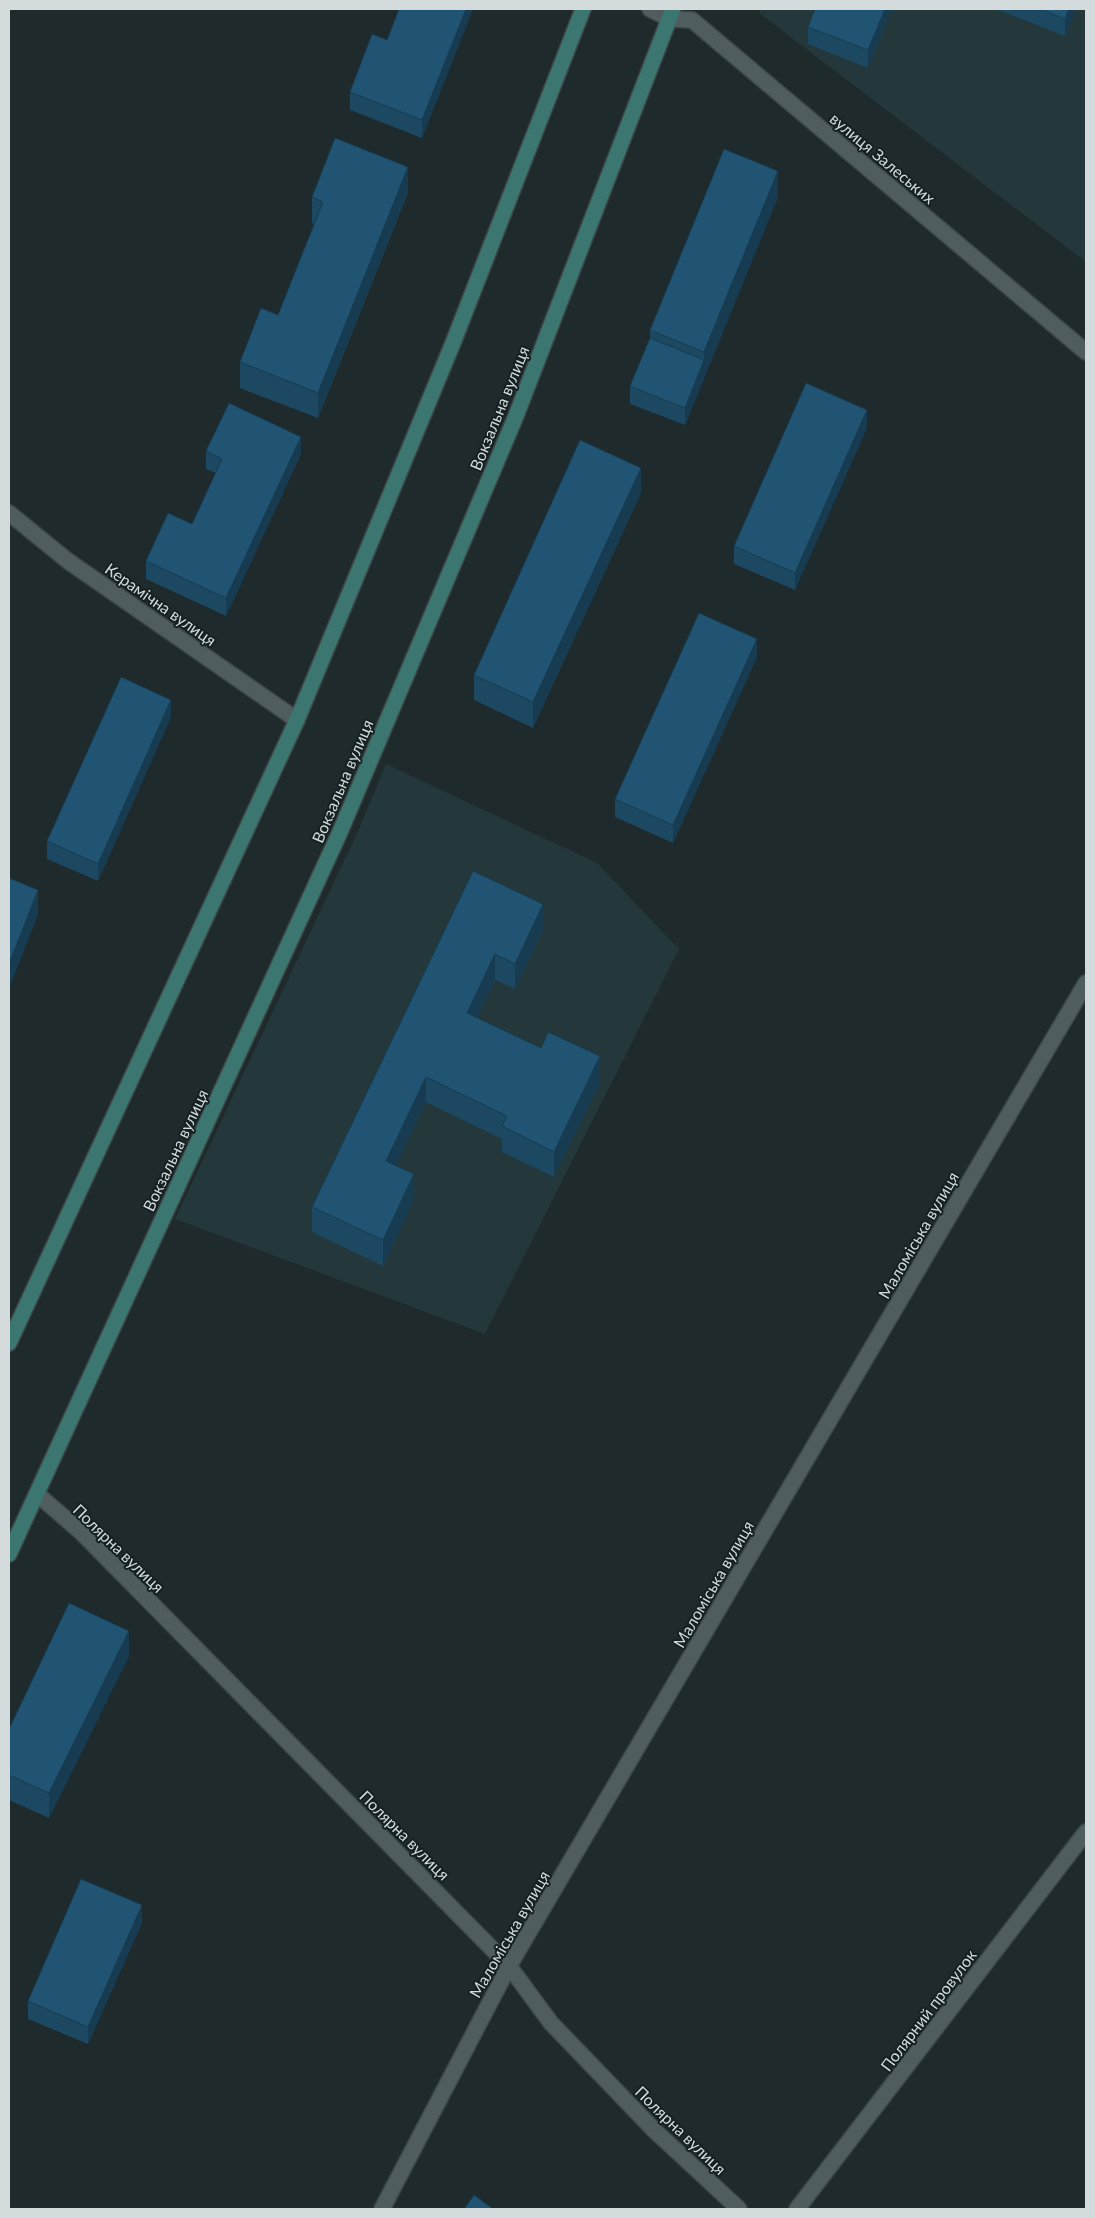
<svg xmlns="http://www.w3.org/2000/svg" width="1095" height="2218" viewBox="0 0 1095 2218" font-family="Lato,sans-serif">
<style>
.built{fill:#24383b}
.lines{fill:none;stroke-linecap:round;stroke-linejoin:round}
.lane-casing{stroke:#3d4748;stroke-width:18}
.street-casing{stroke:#3d4748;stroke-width:18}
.secondary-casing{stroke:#3d4748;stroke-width:18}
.lane{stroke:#505d5f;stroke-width:15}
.street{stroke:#505d5f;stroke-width:15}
.secondary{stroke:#3c7670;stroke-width:15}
.wall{fill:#1c4862}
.shaded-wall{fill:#173b50}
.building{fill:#215472;stroke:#173b50}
.labels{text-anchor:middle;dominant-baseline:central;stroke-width:4;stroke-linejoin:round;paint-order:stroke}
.street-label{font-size:16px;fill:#d3dbdc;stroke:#152122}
</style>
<rect width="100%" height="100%" fill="#1e2a2c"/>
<path class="built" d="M760,9H1086V262L759,13Z
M386,764L597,863L679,949L485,1334L175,1219L358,831Z"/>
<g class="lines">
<defs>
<path id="lane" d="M37,1494L81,1532L509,1966"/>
<path id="street" d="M650,9L670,19L692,20L1086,352
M9,513L68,561L297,720
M509,1966L551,2023L655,2131L739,2209
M382,2209L509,1966L1086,983
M797,2209L1086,1832"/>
<path id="secondary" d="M9,1343L297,720L453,343L583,9
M9,1554L340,832L516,416L673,9"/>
</defs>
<use href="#lane" class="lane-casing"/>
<use href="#street" class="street-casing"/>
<use href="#secondary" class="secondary-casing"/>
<use href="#lane" class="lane"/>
<use href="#street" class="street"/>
<use href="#secondary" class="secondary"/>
</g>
<path class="wall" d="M398,9H473L422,138L350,110V92L387,40L399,9Z
M815,9H892L868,68L808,44V27Z
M996,9H1076L1065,36Z
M408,193L318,418L240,388V362L278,315L314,224L312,223V197Z
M778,197L685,425L630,404V386L650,338V330Z
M867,428L795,590L734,564V546Z
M206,451L301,454L226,616L146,579V561L192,524L216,473L206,469Z
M641,493L533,728L474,700V675Z
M757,657L673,843L615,817V799Z
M171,717L98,881L47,859V841Z
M473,871L543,930L515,989L495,980L477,1017L600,1082L554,1177L502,1152V1139L426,1102L396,1165L414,1200L383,1266L312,1232V1207Z
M129,1656L49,1818L9,1800V1729Z
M142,1923L88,2044L28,2019V2001Z"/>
<path class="shaded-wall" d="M466,9H473L422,138V120Z
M885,9H892L868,68V50Z
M1069,9H1076L1065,36V19Z
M408,167V193L318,418V393Z
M778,171V197L685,425V408L704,360V352Z
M867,410V428L795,590V573Z
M301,437V454L226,616V598Z
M641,468V493L533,728V702Z
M757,639V657L673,843V825Z
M171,700V717L98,881V864Z
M38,890V915L9,989V964Z
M543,904V930L515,989V964Z
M495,954V980L467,1038V1013Z
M600,1056V1082L554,1177V1152Z
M426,1077V1102L386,1186V1161Z
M414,1174V1200L383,1266V1240Z
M129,1631V1656L49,1818V1793Z
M142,1905V1923L88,2044V2027Z"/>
<path class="building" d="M399,9H466L422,120L350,92L372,34L387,40Z
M815,9H885L868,50L808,27Z
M1040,9H1069L1065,19Z
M335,138L408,167L318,393L240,362L261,308L278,315L323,202L312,197Z
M724,149L778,171L704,352L650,330Z
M650,338L704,360L685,408L630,386Z
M806,383L867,410L795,573L734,546Z
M229,403L301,437L226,598L146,561L168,513L192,524L222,459L206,451Z
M580,440L641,468L533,702L474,675Z
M699,613L757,639L673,825L615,799Z
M121,677L171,700L98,864L47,841Z
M473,871L543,904L515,964L495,954L467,1013L541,1048L548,1032L600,1056L554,1152L502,1126L507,1116L426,1077L386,1161L414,1174L383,1240L312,1207Z
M9,878L38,890L9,964Z
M69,1603L129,1631L49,1793L9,1775V1729Z
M81,1879L142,1905L88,2027L28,2001Z
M474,2195L493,2209H464Z"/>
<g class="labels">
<g class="street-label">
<text transform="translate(883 158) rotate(40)">вулиця Залеських</text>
<text transform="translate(499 408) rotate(-68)">Вокзальна вулиця</text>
<text transform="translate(161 604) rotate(35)">Керамічна вулиця</text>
<text transform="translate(342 781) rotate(-67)">Вокзальна вулиця</text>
<text transform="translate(175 1150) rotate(-65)">Вокзальна вулиця</text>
<text transform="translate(918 1235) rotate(-60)">Маломіська вулиця</text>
<text transform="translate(119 1548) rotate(44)">Полярна вулиця</text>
<text transform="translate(713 1584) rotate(-60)">Маломіська вулиця</text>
<text transform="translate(405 1835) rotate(45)">Полярна вулиця</text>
<text transform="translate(509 1934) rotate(-60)">Маломіська вулиця</text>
<text transform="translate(928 2010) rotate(-53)">Полярний провулок</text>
<text transform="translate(681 2130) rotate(44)">Полярна вулиця</text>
</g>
</g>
<rect width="1095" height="2218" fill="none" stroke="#d3dbdc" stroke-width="20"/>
</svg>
